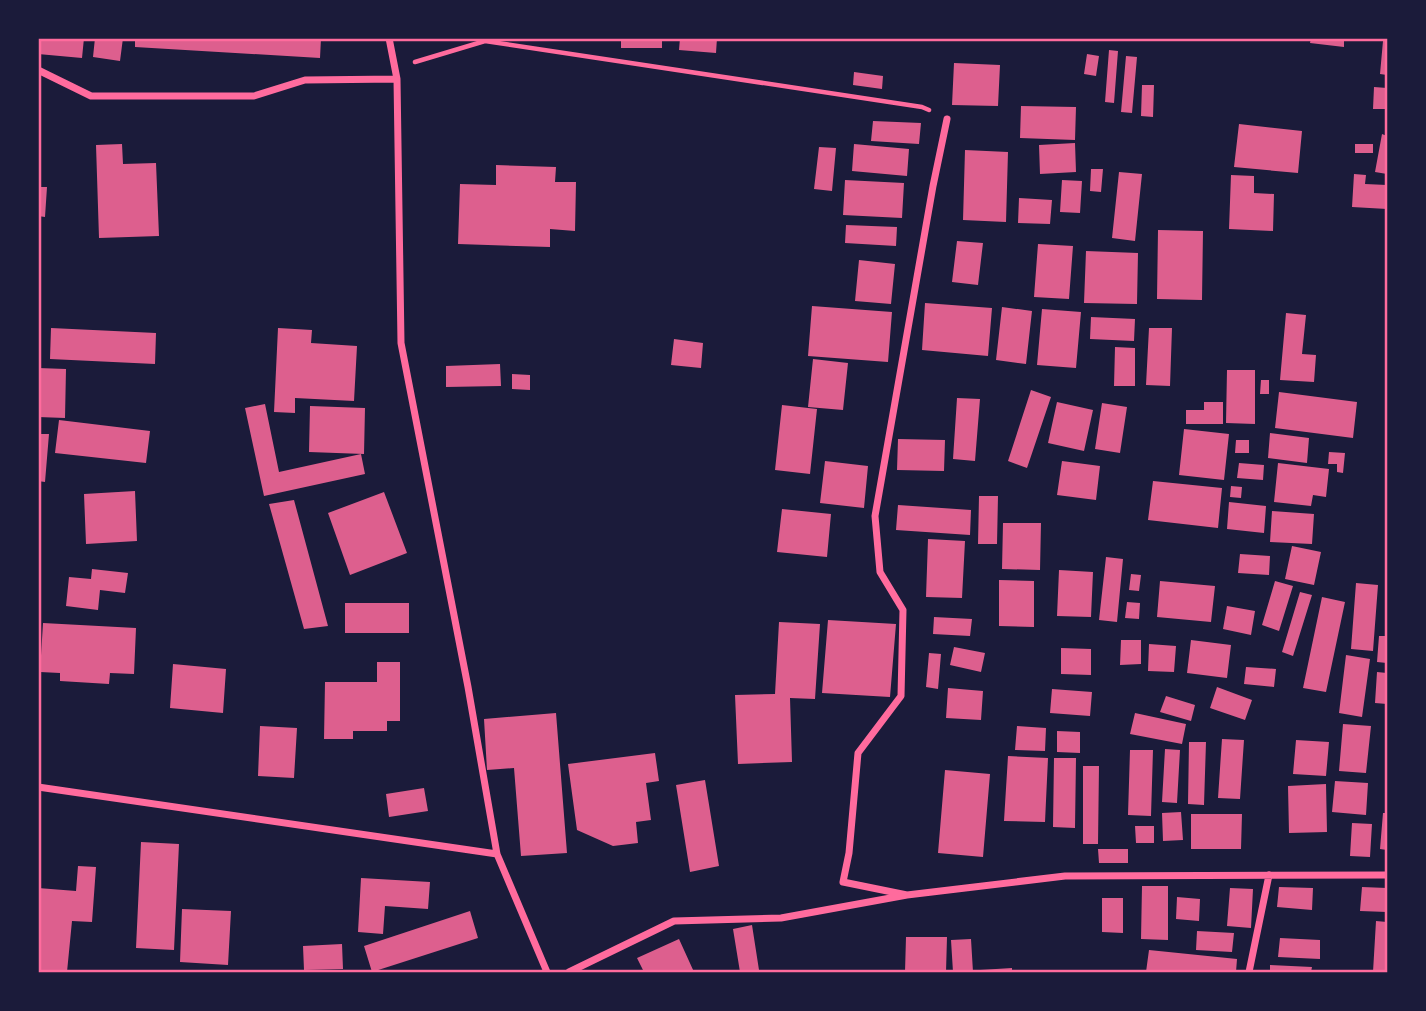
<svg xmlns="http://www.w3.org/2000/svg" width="1426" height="1011" viewBox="0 0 1426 1011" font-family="Rubik,sans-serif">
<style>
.building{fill:#dd5f8e}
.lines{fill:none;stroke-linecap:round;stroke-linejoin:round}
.path{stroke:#ff6b9d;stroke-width:4.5}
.minor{stroke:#ff6b9d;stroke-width:7}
.neatline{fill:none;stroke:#ff6b9d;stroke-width:2.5}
</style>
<rect width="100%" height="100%" fill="#1b1b3a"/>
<path class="building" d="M38,38H84L82,58L38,54Z
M95,38H123L120,61L93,57Z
M135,38H321L320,58L135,47Z
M621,38H662V48H621Z
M680,38H717L716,53L679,50Z
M1311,38H1344V47L1310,43Z
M1383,41H1387V75L1380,74Z
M1109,50L1118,51L1114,103L1105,102Z
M1087,54L1099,56L1096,76L1084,74Z
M1126,56L1137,57L1132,113L1121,112Z
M954,63L1000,65L998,106L952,105Z
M854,72L883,76L882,89L853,85Z
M1142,85H1154L1153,117L1141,116Z
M1374,87L1387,88V109H1373Z
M1021,106L1076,107L1075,140L1020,138Z
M873,121L921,123L919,144L871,141Z
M1239,124L1302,131L1298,173L1234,167Z
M1382,134L1387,136V174L1375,172Z
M1075,143L1076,172L1040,174L1039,145Z
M122,144L123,164L156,163L159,236L99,238L96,145Z
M854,144L909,149L907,176L852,171Z
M1355,144H1373V153H1355Z
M819,147L836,148L832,191L814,189Z
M965,150L1008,152L1006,222L963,220Z
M496,165L556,167L555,182H576L575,231L550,229V247L458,244L460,184L496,185Z
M1091,169H1103L1101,192L1090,191Z
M1119,172L1142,174L1135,241L1112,238Z
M1354,174L1366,175L1365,184L1387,185V209L1352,207Z
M1231,175L1254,176V193L1274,194L1273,231L1229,229Z
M845,180L904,183L902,218L843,215Z
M1062,180L1082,181L1080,213L1060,212Z
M38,187H47L45,217L38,216Z
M1019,198L1052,200L1050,224L1018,223Z
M846,225L897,227L896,246L845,243Z
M1158,230L1203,231L1202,300L1157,299Z
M957,241L983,243L978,285L952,282Z
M1038,244L1073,246L1069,299L1034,297Z
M1086,251L1138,253L1137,304L1084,303Z
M859,260L895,264L891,304L855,301Z
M925,303L992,308L988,356L922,350Z
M812,306L892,312L888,362L808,356Z
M1002,307L1032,311L1026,364L996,360Z
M1042,309L1081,312L1076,368L1037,365Z
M1286,313L1306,315L1302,354L1316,355L1314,382L1280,380Z
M1091,317L1135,319L1134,341L1090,339Z
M51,328L156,333L155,364L50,359Z
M278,328L312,330L311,343L357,346L354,401L295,398V413L274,412Z
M1149,328H1172L1170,386L1146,385Z
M674,339L703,343L701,368L671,365Z
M1115,347L1135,348V386H1114Z
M813,359L848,363L843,410L808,407Z
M500,364L501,386L446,387V366Z
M38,368L66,369L65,418L38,417Z
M1227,370H1255V424L1226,423Z
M512,374L530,375V390L512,389Z
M1261,380H1269V394H1260Z
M1031,390L1051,397L1027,468L1008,461Z
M1279,392L1357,402L1353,438L1275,428Z
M957,398L980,399L975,461L953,459Z
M1057,402L1093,410L1084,451L1048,443Z
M1204,402H1223V424H1186V410H1204Z
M1102,403L1127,407L1120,453L1095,449Z
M265,404L279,472L361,454L365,474L264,496L245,408Z
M782,405L817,409L810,474L775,470Z
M310,406L365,408L364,454L309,452Z
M59,420L150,431L146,463L55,453Z
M1184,429L1229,434L1224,480L1179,475Z
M1270,433L1309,438L1307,463L1268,458Z
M38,434H49L45,482L38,481Z
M898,439L945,440L944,471L897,470Z
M1236,440H1249V453H1235Z
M1329,452L1345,453L1343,473L1337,472V464H1328Z
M825,461L868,466L864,508L820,503Z
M1062,461L1100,466L1096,500L1057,495Z
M1239,463L1264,465L1263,480L1237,478Z
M1278,463L1329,469L1326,497L1313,495L1311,506L1274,502Z
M1153,481L1222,488L1218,528L1148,520Z
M1231,486L1242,487L1241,498L1230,497Z
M135,491L137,541L86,544L84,494Z
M384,492L407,553L350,575L328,513Z
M979,496H998L997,544H978Z
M294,500L328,626L304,629L269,504Z
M1229,502L1266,506L1264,533L1227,529Z
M898,505L971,510L970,535L896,530Z
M782,509L831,514L827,557L777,552Z
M1272,511L1314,514L1312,544L1270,542Z
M1003,523H1041L1040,570L1002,569Z
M928,539L965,541L962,598L926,597Z
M1292,546L1321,552L1314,585L1285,579Z
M1240,554L1270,556L1269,575L1238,573Z
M1106,557L1123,559L1117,622L1099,620Z
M92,569L128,573L125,593L100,590L98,610L66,606L69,577L91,579Z
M1059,570L1093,572L1091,617L1057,616Z
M1131,574L1141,575L1139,591L1129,590Z
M999,580L1034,581V627L999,626Z
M1160,581L1215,586L1211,622L1157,617Z
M1275,581L1293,586L1279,631L1262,625Z
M1356,583L1378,585L1373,651L1351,649Z
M1300,592L1312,595L1293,656L1282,652Z
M1322,597L1345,602L1326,692L1303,688Z
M1127,602L1140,603L1139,619L1125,618Z
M345,603H409V633H345Z
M1227,606L1255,611L1251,635L1223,629Z
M934,617L972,619L970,636L933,634Z
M828,620L896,624L890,697L822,693Z
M779,622L820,624L815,699L790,698L792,762L738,764L735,695L775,694Z
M43,623L136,628L134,674L110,673L109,684L60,681V673L40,672Z
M1379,636H1387V663L1377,662Z
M1121,640H1141V664L1120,665Z
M1191,640L1231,645L1227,678L1187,673Z
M1149,644L1176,646L1174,672L1148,671Z
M954,647L985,653L981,672L950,665Z
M1061,648L1091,649V675L1061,674Z
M929,653L941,654L938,689L926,687Z
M1346,655L1370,659L1362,717L1339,713Z
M377,662H400V721H387V731H353V739H324L325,682H377Z
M173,664L226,669L223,713L170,708Z
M1246,667L1276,669L1274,687L1244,684Z
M1377,672L1387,673V704L1375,703Z
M1217,687L1252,700L1245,720L1210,708Z
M948,688L983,691L981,720L946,718Z
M1052,689L1092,692L1090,716L1050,713Z
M1166,696L1195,705L1191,721L1160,712Z
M556,713L567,853L521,856L514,768L487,770L484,719Z
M1135,713L1186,724L1182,744L1130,734Z
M1343,724L1371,726L1366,773L1339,771Z
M260,726L297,728L294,778L258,776Z
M1017,726L1046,728L1045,751L1015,750Z
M1057,731L1080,732V753L1057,752Z
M1222,739L1244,740L1240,799L1218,798Z
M1296,740L1329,742L1326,776L1293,774Z
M1189,742H1206L1204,805L1188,804Z
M1165,749L1180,750L1177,803L1162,802Z
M1130,750H1153L1151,816L1128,815Z
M655,753L659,781L646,783L651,820L636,822L638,843L613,846L577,830L568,764Z
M1008,756L1048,758L1045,822L1004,821Z
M1054,758H1076L1075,828L1053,827Z
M1083,766H1099L1098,844H1083Z
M945,770L990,774L983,857L938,853Z
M705,780L719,866L690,872L676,785Z
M1335,781L1368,783L1366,815L1332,812Z
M1326,784L1327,832L1289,833L1288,786Z
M424,788L428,811L389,817L386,794Z
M1181,812L1183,840L1163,841L1162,813Z
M1383,813H1387V850L1380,849Z
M1191,814H1242L1241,849H1191Z
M1352,823L1372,824L1370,857L1350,856Z
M1135,826H1154V843H1136Z
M141,842L179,844L174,950L136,948Z
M1098,849H1128V863H1099Z
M78,866L96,867L92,922L72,921L67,972H38V888L76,891Z
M361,878L430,882L428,909L385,906L383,934L358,932Z
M1142,886H1168V940L1141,939Z
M1279,887L1313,888L1312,910L1277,907Z
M1362,887L1387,888V912L1360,911Z
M1230,888L1253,889L1251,928L1227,926Z
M1177,897L1200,899L1199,921L1176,919Z
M1102,898H1123V933L1102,932Z
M182,909L231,911L228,965L180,962Z
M470,911L478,938L372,972L364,946Z
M1376,921L1387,922V972H1373Z
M752,925L759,970L740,972L733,929Z
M1197,931L1234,933L1232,952L1196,950Z
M906,937H947L946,972H905Z
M1280,938L1320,940V959L1278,957Z
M679,939L694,972H644L637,958Z
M971,939L973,972H953L951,940Z
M342,944L343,969L304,970L303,946Z
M1149,950L1237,959L1236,972H1146Z
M1270,965L1312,967L1311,972H1270Z
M1012,968V972H980V970Z"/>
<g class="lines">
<path class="path" d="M415,62L485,41L922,107L929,110"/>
<path class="minor" d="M389,38L397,79L401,343L468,687L497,854L547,972
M38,70L91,96H254L305,80L397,79
M38,787L497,854
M907,895L843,882L849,853L858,753L901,696L903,610L880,572L875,516L933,186L947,119
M569,972L674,921L781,918L907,895L1065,876L1388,875
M1249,972L1269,875"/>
</g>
<rect width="1426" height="1011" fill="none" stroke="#1b1b3a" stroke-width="80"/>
<rect x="40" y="40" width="1346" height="931" class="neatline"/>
</svg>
